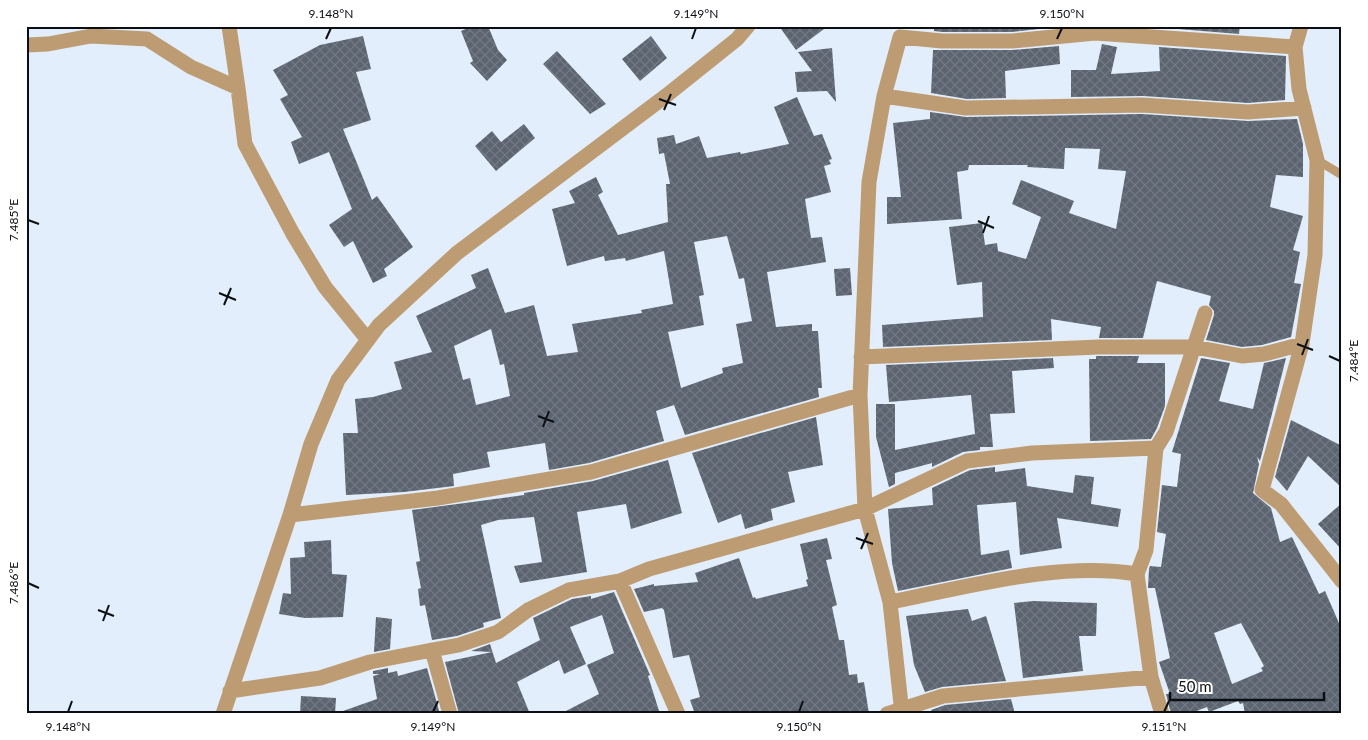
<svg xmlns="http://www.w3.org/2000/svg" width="1368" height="740" viewBox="0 0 1368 740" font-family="Lato,sans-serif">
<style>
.building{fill:url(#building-cross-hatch);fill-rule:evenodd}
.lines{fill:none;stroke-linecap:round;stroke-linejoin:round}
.lane{stroke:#bd9c73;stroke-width:9}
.street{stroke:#bd9c73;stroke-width:15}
.ticks{fill:none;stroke:#0b0e12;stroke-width:2}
.neatline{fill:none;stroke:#0b0e12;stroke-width:2}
.ticks-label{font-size:12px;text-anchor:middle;fill:#0b0e12}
</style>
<defs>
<pattern id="building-cross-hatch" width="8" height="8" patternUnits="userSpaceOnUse" patternTransform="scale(1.25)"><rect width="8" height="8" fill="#5b6470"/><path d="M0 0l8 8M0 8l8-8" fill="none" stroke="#727982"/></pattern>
</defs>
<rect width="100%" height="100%" fill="#e2eefb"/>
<path class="building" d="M473,26H488L498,50L507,60L487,81L470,63L473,61L461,31Z
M779,26H828L796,50Z
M934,26H1057V27L1012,32H942L934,31Z
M1178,26H1240L1239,34L1178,29Z
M363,36L371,69L356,72L371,120L343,129L372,200L377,196L413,247L384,269L387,276L373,283L353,241L344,247L329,225L352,209L329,152L299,164L291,142L302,137L280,99L288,95L273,70L320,45Z
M651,36L667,58L640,81L622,59Z
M1102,44L1117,47L1111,74L1160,71L1159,47L1286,56L1285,100L1248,103L1143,96L1071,97V70H1096Z
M1059,46L1060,64L1005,71L1006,98L967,99L931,93L933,50H1012Z
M832,48L836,102L827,91L797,92L795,72L812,71L798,52Z
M557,51L606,104L590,114L543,64Z
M797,97L814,136L822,134L832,159L829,160L831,164L824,166L831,192L805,199L811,238L822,237L826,262L767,272L776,327L812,324V331H818L822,388H818L819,397L685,435L674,405L656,411L664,441L589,463L549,470L545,443L487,452L490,467L453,474L454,486L404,492L346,495L343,433H358L355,399L373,397L402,389L394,362L432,352L416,316L476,288L471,275L488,268L505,313L534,305L547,356L578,352L572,324L642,313L641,310L673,304L664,251L626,261L625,258L605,261L604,256L567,266L552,209L575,203L569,191L596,177L603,192L598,195L618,235L668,222L666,184H670L664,153L659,154L657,138L674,135L676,144L699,136L707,158L740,152L741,154L789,144L774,107ZM727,236L739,279L744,278L752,321L736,324L743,363L722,368L723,373L681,388L668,332L704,325L699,296L704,295L694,242ZM491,329L500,365L504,364L510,396L476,405L470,378L463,380L454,346Z
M930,112L966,117L1142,114L1248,121L1297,119L1303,144V177L1276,175L1270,207L1303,216L1293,250L1300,252L1294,283L1301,284L1291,337L1262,345L1242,347L1206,340L1214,315V311L1209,305L1211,296L1157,281L1143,338H1099L1101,327L1051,319L1052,340L883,347L882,325L983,317L982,282L957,285L949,227L982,223L985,245L997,243L998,251L1026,259L1041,217L1012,204L1021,180L1074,201L1069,213L1116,229L1126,171L1098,169L1100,149L1065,148L1064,169L1027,167L1028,165H969L968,170L957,172L962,219L887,224V197H901L893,123L930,119Z
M524,124L535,138L496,171L475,146L492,131L501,142Z
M850,268L852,295L836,296L834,269Z
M1096,356H1139L1137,363H1165V406L1157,428L1151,439L1090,441L1089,359H1096Z
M1053,358L1054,368L1012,371L1015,413L990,414L993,447H980V450L963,452L932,467V463L895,473V484L889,487L876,437V404H895V450L975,434L971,395L889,402L886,365Z
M1201,358L1230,363L1219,401L1253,409L1264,363L1286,358L1260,461L1257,457L1259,464L1253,493L1271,508L1280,542L1292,537L1319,594L1325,591L1342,630V714H1245L1243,703L1240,704L1238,701L1209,712L1207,707L1189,714H1171L1166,694H1170L1159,662L1170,658L1155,588H1148L1149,569L1150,566L1161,567L1166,534L1157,532L1162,485L1177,487L1181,454L1172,452ZM1241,623L1264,666L1261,668L1263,671L1232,684L1214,633Z
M816,417L823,465L788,472L795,502L771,509L773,520L745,529L741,514L718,523L692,453Z
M1291,420L1342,446V488L1308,456L1287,491L1275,477Z
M668,460L682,513L631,529L626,504L577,512L587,572L520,583L514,566L542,562L534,517L498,520L481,525L501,618L483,623L484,627L457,636L432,640L425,605L420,606L418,589L421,588L416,562L420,561L412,510L524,495V493L593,481Z
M995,467V472L1025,468L1027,486L1073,493L1075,475L1094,477L1091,504L1121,509L1118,527L1057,518L1062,548L1020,555L1016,502L977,505L981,555L1009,550L1012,568L898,591L892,563L888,509L933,505L932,488L970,470Z
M1342,503V550L1318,524Z
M827,538L832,559L826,560L837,605L832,607L839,640H844L849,675L857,674L858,683L864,682L869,714H695L690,700L700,697L689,655L673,658L664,610L662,608L644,612L634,589L654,584V586L698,582L695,573L739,558L753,598L755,597L756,599L808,586L806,580L808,579L800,544Z
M331,540L332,574L347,575L343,617L305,618L279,614L283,593L291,594L290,558L305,557L304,542Z
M614,592L650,675L648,676L660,714H560L599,694L587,665L614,653L602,615L570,627L586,664L564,674L559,660L517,682L530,714H459L445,662L492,652L471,651L490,644L496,663L540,640L533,618L572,599L591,596V599Z
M1033,601L1097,603L1096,636H1079L1083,671L1023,678L1014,603Z
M968,609L972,621L986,616L1006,681L942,687L925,692L914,665L906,616Z
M376,617L392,619L390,649L374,652Z
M388,668V673L397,671L398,676L427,668L440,714H343V711L377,699L373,676L380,674H373V671Z
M301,696L336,698L335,714H300Z
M1011,699L1015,714H933L931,710L945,705Z"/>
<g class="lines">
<path class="lane" d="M1317,160L1342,175"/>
<path class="street" d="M229,26L238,88
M26,45L48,44L91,36L147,39L191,67L238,88L245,144L293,234L325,287L368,340
M884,96L966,108L1142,105L1248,112L1304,108
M1302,344L1262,490L1281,504L1342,581
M861,357L1099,347H1195L1242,356L1264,354L1302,344L1315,255L1317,160L1299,89L1295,47L1301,26
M290,515L438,498L591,472L860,395
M620,581L678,714
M890,602C969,587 1058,561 1137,574
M230,691L320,678L370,662L432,650
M223,714L290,515L311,444L338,380L379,325L457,253L667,95L737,39L748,26
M450,714L432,650L459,645L498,632L528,610L569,590L620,581L649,569L865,509L967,461L1032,453L1156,448
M887,714L943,696L1151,677
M902,714L890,602L865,509L860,395L869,182L884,96L900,37L942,41H1012L1095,33L1295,47
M1162,714L1151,677L1137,574L1146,550L1156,448L1166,432L1205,313"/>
</g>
<path class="ticks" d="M326,39L331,28M692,39L696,28M1057,39L1062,28M659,99L676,105M664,110L671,94M28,220L39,224M978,221L994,228M983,233L989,216M219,293L236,300M224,305L231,288M1297,344L1313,350M1302,355L1308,339M1329,356L1340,361M538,416L554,422M543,427L549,411M856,538L873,544M861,549L868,533M28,583L39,588M98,610L114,616M103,621L109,605M68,712L72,701M433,712L438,701M799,712L803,701M1164,712L1169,701"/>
<rect width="1368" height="740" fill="none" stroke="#ffffff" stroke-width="55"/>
<path d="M1170 692v8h154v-8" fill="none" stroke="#0b0e12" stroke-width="2.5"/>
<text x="1178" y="692" font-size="15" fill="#0b0e12" stroke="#ffffff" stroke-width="4" paint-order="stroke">50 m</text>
<rect x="28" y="28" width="1312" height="684" class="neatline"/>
<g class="ticks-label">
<text x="331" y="18">9.148°N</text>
<text x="696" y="18">9.149°N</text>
<text x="1062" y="18">9.150°N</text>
<text transform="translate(14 220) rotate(-90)" y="4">7.485°E</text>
<text transform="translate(1354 361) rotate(-90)" y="4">7.484°E</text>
<text transform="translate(14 583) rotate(-90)" y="4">7.486°E</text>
<text x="68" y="731">9.148°N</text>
<text x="433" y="731">9.149°N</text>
<text x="799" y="731">9.150°N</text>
<text x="1164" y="731">9.151°N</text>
</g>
</svg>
